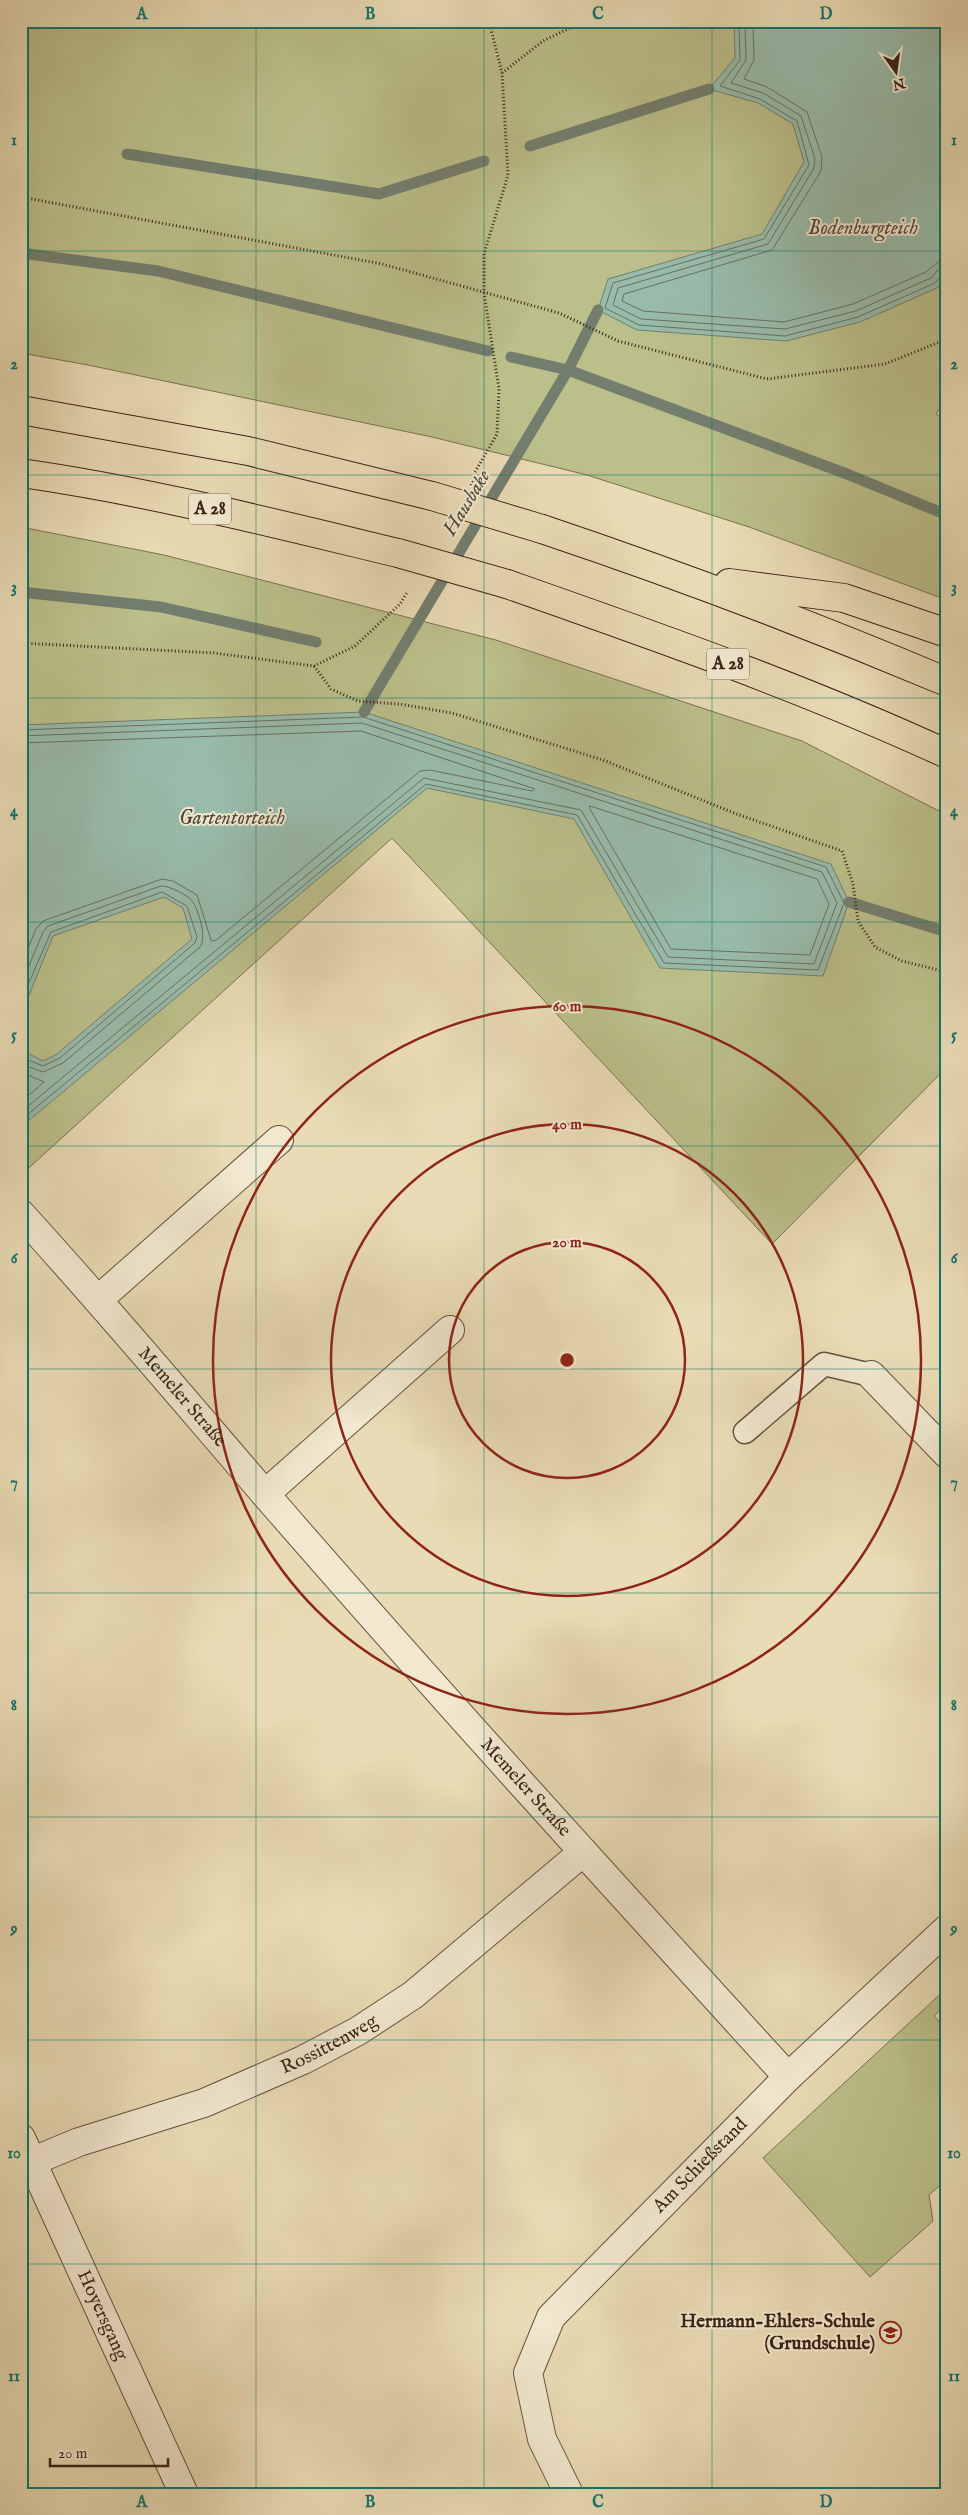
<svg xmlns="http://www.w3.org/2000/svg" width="968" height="2515" viewBox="0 0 968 2515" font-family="'IM FELL English',serif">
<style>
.green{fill:#bbbf8a;stroke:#7b7150}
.water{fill:#98bbaa;stroke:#737e6f}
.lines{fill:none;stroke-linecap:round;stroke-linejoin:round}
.shore{stroke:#6a6f60;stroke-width:1}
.stream{stroke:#737e6f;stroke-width:11}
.lane-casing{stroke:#66513e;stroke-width:25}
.street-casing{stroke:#66513e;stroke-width:30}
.highway-casing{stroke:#3b2317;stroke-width:30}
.path{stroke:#3b2317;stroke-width:3;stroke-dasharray:1 2.5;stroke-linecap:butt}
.lane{stroke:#f1e8cf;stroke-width:22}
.street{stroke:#f1e8cf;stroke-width:28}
.highway{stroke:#e9dbb5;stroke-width:28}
.highway-bridge-casing{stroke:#3b2317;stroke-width:30;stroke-linecap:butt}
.highway-bridge{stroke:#e9dbb5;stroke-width:28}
.grid{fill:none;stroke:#0f766e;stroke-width:1;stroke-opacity:0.55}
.ring{fill:none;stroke:#8f2418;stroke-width:2.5}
.labels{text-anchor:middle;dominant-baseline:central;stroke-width:4;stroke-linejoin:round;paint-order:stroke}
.shield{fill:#f1e8cf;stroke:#725e4e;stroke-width:1}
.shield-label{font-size:18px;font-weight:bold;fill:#3b2317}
.street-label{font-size:19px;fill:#3b2317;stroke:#f1e8cf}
.poi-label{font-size:19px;font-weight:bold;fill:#3b2317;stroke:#f1e8cf;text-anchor:end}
.water-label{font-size:20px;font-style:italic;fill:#52493c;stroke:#f1e8cf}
.centre{fill:#8f2418;stroke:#f1e8cf;stroke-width:2.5}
.ring-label{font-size:15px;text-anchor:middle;font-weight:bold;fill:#8f2418;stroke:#f1e8cf;stroke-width:4;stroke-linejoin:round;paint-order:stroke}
.neatline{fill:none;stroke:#0f766e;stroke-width:2}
.grid-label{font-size:16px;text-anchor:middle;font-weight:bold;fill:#0f766e}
</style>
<rect width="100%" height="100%" fill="#e9dbb5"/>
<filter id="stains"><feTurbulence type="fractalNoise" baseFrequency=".004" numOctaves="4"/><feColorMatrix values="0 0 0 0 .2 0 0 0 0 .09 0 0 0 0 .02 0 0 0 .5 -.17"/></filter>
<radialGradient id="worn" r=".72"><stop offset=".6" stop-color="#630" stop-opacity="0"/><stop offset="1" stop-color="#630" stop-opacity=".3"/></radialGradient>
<path class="green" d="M21,21H947V397L936,414L947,422V600L749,527L587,475L432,437L88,365L21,353Z
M21,527L164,555L496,640L802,741L947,815V1067L772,1244L392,838L21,1175Z
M947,1988V2004L934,2016L947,2030V2179L929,2195L933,2221L870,2277L763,2158Z"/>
<path class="water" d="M734,21H947V276L939,287L860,322L786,341L637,330L598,310L608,279L762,234L804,162L793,124L758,103L709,89L735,58Z
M364,712L831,864L849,902L823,976L660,968L574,819L427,788L21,1127V1050L43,1061L57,1054L192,939L183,908L164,897L53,936L21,1015V725Z"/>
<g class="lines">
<path class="shore" d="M739,21L740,60L720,86L760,99L797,121L809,165L764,239L613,283L605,308L639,325L785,336L858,317L935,283L942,275L947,274
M745,21L746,60L731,83L763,93L801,116L815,159L814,168L768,244L618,288L613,305L641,319L785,329L856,311L931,278L938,270L947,268
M753,21L754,60L744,79L767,87L807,112L822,157L821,171L772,250L624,294L622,301L643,311L784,322L853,304L926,272L938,262L947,260
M21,730L363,717L826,867L844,903L818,970L664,963L577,815L426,784L21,1120
M21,736L362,723L822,872L837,903L814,964L668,957L581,810L424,778L21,1112
M21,743L361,731L535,789L532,791L430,770L420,771L215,941L211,940L197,895L173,881L162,879L43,921L36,929L21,965
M590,806L817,879L829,904L810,955L671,949L590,809Z
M21,985L43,932L48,926L161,886C170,886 188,895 193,902C199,912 207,938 200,947L63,1063L43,1072L21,1064
M21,1001L51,932L162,892L187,906L197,937L195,943L60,1058L43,1066L21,1057
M21,1072L44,1082L21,1102"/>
<path class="stream" d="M530,146L709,89
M127,154L379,194L484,161
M21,253L158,271L488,351
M511,357L568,370L847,474L947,515
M21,592L161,607L316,642
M364,712L568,370L598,310
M849,902L947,932"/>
<defs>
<path id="lane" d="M745,1432L824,1364L871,1375"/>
<g id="street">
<path id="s1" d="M21,1214C105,1306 184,1400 265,1494C436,1691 612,1884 788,2077"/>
<path d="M99,1299L279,1140"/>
<path d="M871,1375L947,1454"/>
<path d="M265,1494L450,1330"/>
<path id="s2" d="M21,2138L184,2494"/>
<path id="s3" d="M21,2166L79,2142L204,2103L303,2060L358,2031L413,1995L583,1852"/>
<path id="s4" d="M569,2494L542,2439L528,2373L551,2317L788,2077L947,1929"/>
</g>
<path id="highway" d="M21,410L248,451L432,496
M21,473C148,491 273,523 398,553
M542,529C679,575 814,626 947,682
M729,583L844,598L947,633
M507,584C655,636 804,688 947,754"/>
</defs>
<use href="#lane" class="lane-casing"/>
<use href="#street" class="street-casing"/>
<use href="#highway" class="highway-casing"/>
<path class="path" d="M502,73L543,41L584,21
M21,197L382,264L559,313L618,341L767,379L885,364L947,339
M475,472L497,434L499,389L484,293V254L508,175L502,73L489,21
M21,643L214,653L314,666L355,646L400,604L408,591
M314,666L331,689L358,701L399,704L452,713L603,760L734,813L842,851L853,884L858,921L875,947L902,961L947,972"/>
<use href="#lane" class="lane"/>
<use href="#street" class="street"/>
<use href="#highway" class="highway"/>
<defs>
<path id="highway-bridge" d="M432,496L542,529
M398,553L507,584"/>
</defs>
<use href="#highway-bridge" class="highway-bridge-casing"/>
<use href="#highway-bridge" class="highway-bridge"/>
</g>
<path class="grid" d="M256,21V2494M484,21V2494M712,21V2494M21,251H947M21,475H947M21,698H947M21,922H947M21,1146H947M21,1369H947M21,1593H947M21,1817H947M21,2040H947M21,2264H947"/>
<g class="ring">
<circle cx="567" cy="1360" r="118"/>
<circle cx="567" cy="1360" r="236"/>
<circle cx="567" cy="1360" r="354"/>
</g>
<defs>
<symbol id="school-ring" viewBox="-11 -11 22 22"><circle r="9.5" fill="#f1e8cf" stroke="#8f2418" stroke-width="1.5"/><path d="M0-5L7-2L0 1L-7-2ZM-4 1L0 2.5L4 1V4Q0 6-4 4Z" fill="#8f2418"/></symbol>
</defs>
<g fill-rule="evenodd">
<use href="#school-ring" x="878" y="2320" width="25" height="25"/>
</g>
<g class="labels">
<g class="shield">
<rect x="189" y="493.5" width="42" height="31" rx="4"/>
<rect x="707" y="648.5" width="42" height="31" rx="4"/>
</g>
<g class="shield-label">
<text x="210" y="509">A 28</text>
<text x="728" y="664">A 28</text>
</g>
<g class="street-label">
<text stroke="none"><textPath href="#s1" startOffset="244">Memeler Straße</textPath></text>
<text stroke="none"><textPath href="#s1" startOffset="764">Memeler Straße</textPath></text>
<text stroke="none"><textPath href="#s3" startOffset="332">Rossittenweg</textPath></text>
<text stroke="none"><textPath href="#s4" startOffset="402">Am Schießstand</textPath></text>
<text stroke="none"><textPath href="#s2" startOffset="195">Hoyersgang</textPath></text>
</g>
<g class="poi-label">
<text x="875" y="2322">Hermann-Ehlers-Schule<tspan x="875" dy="22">(Grundschule)</tspan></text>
</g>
<g class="water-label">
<text x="863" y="228">Bodenburgteich</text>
<text transform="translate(467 503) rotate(-59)">Hausbäke</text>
<text x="232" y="818">Gartentorteich</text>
</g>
</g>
<circle cx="567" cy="1360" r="8" class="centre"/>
<g class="ring-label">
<text x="567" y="1011">60 m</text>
<text x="567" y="1129">40 m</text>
<text x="567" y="1247">20 m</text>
</g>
<rect width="968" height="2515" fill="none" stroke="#e9dbb5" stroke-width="55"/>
<g transform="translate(896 72) rotate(166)" stroke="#f1e8cf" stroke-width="4" paint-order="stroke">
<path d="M0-4L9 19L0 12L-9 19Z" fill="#3b2317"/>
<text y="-8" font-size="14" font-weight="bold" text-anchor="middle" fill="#3b2317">N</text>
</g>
<path d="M50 2458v8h118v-8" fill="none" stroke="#3b2317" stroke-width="2.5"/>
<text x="58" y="2458" font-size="15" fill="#3b2317" stroke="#f1e8cf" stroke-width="4" paint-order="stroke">20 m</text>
<rect x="28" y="28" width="912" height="2460" class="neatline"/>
<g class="grid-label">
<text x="142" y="19">A</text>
<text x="370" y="19">B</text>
<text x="598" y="19">C</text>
<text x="826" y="19">D</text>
<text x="14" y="145">1</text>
<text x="954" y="145">1</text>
<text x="14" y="369">2</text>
<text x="954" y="369">2</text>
<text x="14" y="592">3</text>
<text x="954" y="592">3</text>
<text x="14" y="816">4</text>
<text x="954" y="816">4</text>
<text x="14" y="1040">5</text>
<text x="954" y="1040">5</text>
<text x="14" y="1263">6</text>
<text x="954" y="1263">6</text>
<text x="14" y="1487">7</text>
<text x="954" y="1487">7</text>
<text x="14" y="1710">8</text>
<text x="954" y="1710">8</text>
<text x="14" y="1934">9</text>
<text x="954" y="1934">9</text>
<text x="14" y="2158">10</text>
<text x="954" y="2158">10</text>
<text x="14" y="2381">11</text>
<text x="954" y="2381">11</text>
<text x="142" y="2507">A</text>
<text x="370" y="2507">B</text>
<text x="598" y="2507">C</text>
<text x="826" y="2507">D</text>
</g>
<rect width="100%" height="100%" filter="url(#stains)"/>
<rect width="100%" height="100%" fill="url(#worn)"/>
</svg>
